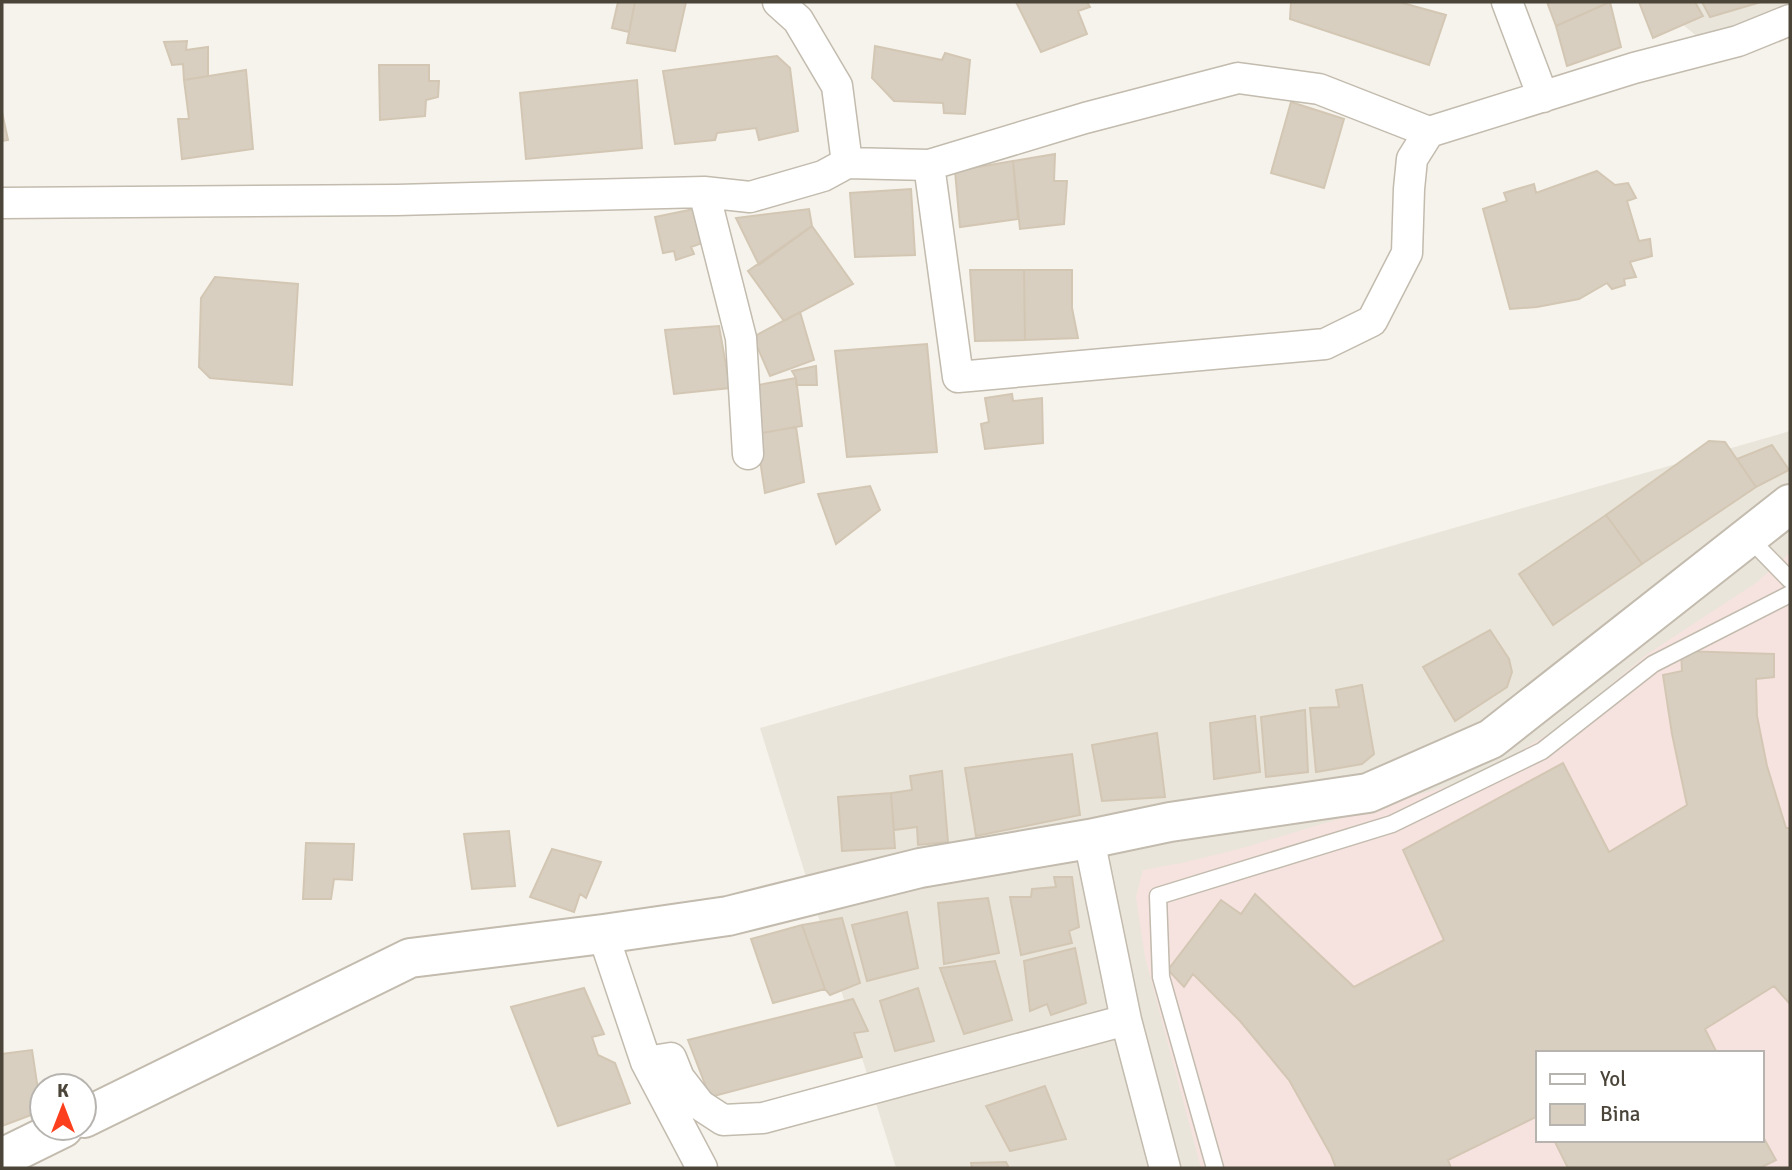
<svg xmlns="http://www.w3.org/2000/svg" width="1792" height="1170" viewBox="0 0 1792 1170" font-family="Signika,sans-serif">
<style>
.residential{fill:#eae5da;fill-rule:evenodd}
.medical{fill:#f6e3e0;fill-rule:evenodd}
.building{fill:#d8cfc1;stroke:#d3c7b4;stroke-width:2}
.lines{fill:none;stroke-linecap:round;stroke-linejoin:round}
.service-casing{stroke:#c2bbae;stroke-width:19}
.minor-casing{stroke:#c2bbae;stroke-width:33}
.tertiary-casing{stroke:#c2bbae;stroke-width:42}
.service{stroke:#fff;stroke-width:16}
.minor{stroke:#fff;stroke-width:30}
.tertiary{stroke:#fff;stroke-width:38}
</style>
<rect width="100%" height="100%" fill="#f6f3ec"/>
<path class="residential" d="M1655,2H1790V31L1726,60Z
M1790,431V1168H896L760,728ZM1538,1053H1762V1140H1538Z"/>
<path class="medical" d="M1790,553V1168H1201L1145,957L1136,897L1143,870L1182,863L1239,849L1474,778L1564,725L1646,655L1756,583ZM1538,1053H1762V1140H1538Z"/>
<path class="building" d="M618,2H635L629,32L612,28Z
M635,2H686L675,51L627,43Z
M1016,2H1087L1090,7L1078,11L1087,34L1041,52Z
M1291,2H1399L1446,15L1429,65L1290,19Z
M1547,2H1610L1556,26Z
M1610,2L1621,47L1567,66L1556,26Z
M1639,2H1695L1703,16L1653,38Z
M1702,2H1761L1710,17Z
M187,41L186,50L208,47V76L184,80L183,64L172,65L164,42Z
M875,46L942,60L945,53L970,60L965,114L944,113L943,103L894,101L872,78Z
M777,56L790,68L798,131L759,140L756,128L717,133L715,140L675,144L663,71Z
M379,65H429V81H439L438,97L426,100L425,116L380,120Z
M246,70L253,149L182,159L178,119H189L184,80Z
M637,80L642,148L526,159L520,93Z
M1291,102L1344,119L1324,188L1271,173Z
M2,112L8,140L2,141Z
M1055,154L1054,181H1067L1064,224L1020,229L1013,161Z
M1013,161L1018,219L960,227L955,171Z
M1597,171L1615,185L1628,183L1636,198L1627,201L1639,241L1650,239L1652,256L1630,262L1636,277L1624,279L1625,285L1612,289L1607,283L1579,299L1537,307L1510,309L1483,209L1507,201L1504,193L1534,184L1536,193Z
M911,189L915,255L855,257L850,193Z
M694,209L705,242L691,247L694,254L676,260L674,251L663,253L655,217Z
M809,209L812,226L759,265L736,218Z
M812,226L853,284L784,321L748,271Z
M970,270H1024L1025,340L975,341Z
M1024,270H1072V308L1078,338L1025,340Z
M215,277L298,284L292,385L210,378L199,367L201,298Z
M800,312L814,360L770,376L753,337Z
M719,326L730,388L674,394L665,330Z
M927,344L937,452L847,457L835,351Z
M816,366L817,385H796V378L792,371Z
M796,378L802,426L756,434L753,386Z
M1012,394L1013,401L1042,398L1043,443L985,449L981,424L989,422L985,398Z
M796,427L804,482L765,493L756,434Z
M1709,441L1725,442L1756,487L1642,564L1606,515Z
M1772,445L1789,470L1756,487L1737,459Z
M870,486L880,510L836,544L818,494Z
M1606,515L1642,564L1553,625L1519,574Z
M1490,630L1509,659L1512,672L1507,687L1455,721L1423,667Z
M1681,651L1774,654V677L1756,679L1757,716L1767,766L1786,828H1790V1004L1774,986L1705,1029L1717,1053H1538V1116L1448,1160L1451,1168H1336L1331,1155L1289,1080L1240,1021L1193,974L1184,987L1168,970L1221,900L1241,914L1255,894L1354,987L1444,940L1403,850L1563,763L1609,852L1687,805L1672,734L1663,675L1682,671Z
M1362,685L1374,754L1362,764L1316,772L1310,708L1339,707L1336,690Z
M1305,710L1308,772L1266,777L1261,717Z
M1255,716L1260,772L1214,779L1210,723Z
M1157,733L1165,797L1102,801L1092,745Z
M1072,754L1080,815L976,836L965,768Z
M942,771L948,842L918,845L917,827L894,830L891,793L912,790L910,776Z
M891,793L895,848L842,851L838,797Z
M509,831L515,886L472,889L464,834Z
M306,843L354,844L352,880L334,879L331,899H303Z
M552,849L601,862L586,898L580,894L574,912L530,897Z
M1054,877H1072L1079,927L1069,931L1072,943L1021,955L1010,897H1031L1032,889L1056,887Z
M988,898L999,953L944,964L938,903Z
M907,912L918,968L867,981L852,925Z
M842,918L860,983L830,995L825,989L802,925Z
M802,925L825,989L773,1003L751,939Z
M1075,948L1086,1003L1051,1015L1047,1004L1030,1011L1024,961Z
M995,961L1012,1020L964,1034L940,968Z
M584,988L604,1034L592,1037L598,1055L615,1063L630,1103L558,1126L511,1007Z
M918,988L934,1041L895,1051L880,1001Z
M853,999L868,1031L854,1033L862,1057L710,1097L688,1040Z
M32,1050L40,1103L34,1114L2,1126V1054Z
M1045,1086L1066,1139L1010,1151L986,1106Z
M1762,1135L1776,1160L1760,1168H1568L1554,1140H1762Z
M1006,1162L1009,1168H972L971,1163Z"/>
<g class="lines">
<defs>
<path id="service" d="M1748,537L1790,580
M1215,1168L1161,977L1158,896L1392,824L1542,751L1653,664L1790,594"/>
<path id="minor" d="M778,2L798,20L837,86L847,163
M1507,2L1543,97
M929,165L958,377L1325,344L1372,321L1407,253L1409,189L1412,159L1429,132
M704,192L741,338L748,454
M2,203L397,200L704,192L750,197L823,176L847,163L929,165L1085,118L1238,78L1319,89L1429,132L1634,68L1738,41L1790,20
M1089,839L1126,1020L1165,1168
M603,934L646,1062L702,1168
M646,1062L671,1058L679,1078L700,1105L723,1120L763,1118L1126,1020"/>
<path id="tertiary" d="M84,1118L410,958L603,934L728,916L920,868L1089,839L1170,822L1368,793L1491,739L1790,504
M2,1158L63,1128"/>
</defs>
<use href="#service" class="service-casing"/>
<use href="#minor" class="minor-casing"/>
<use href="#tertiary" class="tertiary-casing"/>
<use href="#service" class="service"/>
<use href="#minor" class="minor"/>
<use href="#tertiary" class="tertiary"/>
</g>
<rect width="1792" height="1170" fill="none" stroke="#4b4439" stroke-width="7"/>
<rect x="1536" y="1051" width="228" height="91" fill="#ffffff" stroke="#b7b4b0" stroke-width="2"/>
<rect x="1550" y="1074" width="35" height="10" fill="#ffffff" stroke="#b7b4b0" stroke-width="2"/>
<text x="1600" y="1086" font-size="21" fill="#4b4439">Yol</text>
<rect x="1550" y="1104" width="35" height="21" fill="#d8cfc1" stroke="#b7b4b0" stroke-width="2"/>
<text x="1600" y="1121" font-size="21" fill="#4b4439">Bina</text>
<g transform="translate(63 1107)"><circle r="33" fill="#ffffff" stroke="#b7b4b0" stroke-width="2"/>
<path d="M0-5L12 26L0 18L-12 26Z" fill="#fc3f1d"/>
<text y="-10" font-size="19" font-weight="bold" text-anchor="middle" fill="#4b4439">K</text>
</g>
</svg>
